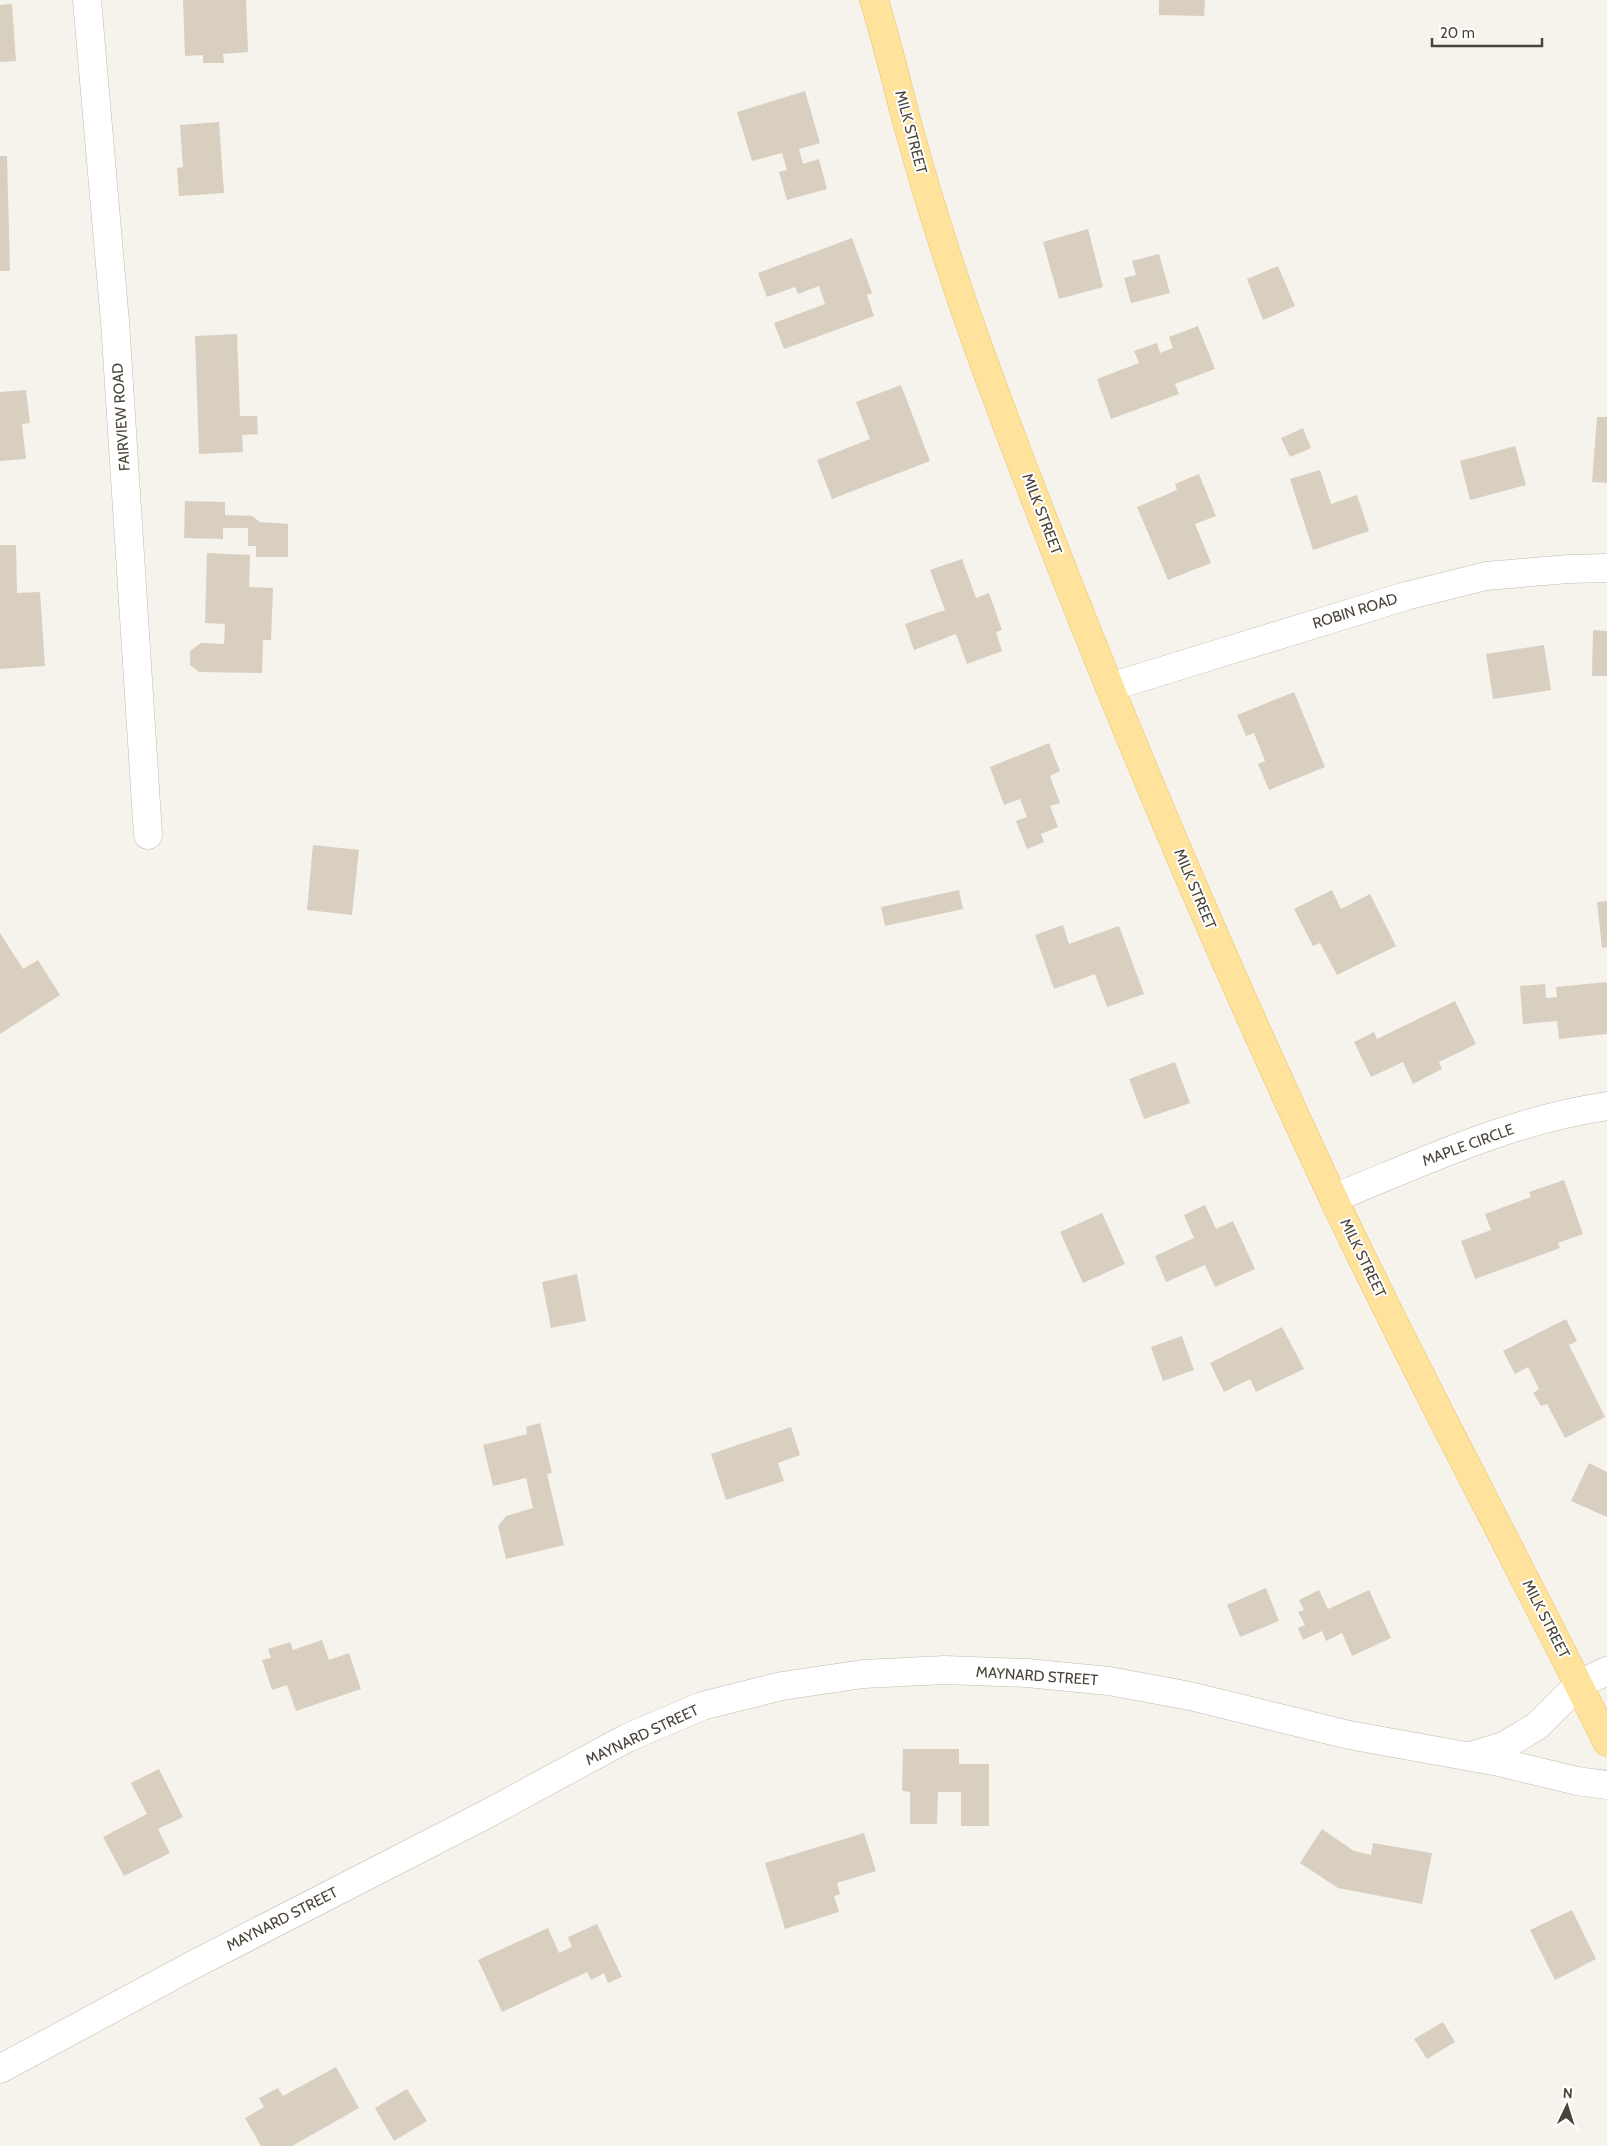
<svg xmlns="http://www.w3.org/2000/svg" width="1607" height="2146" viewBox="0 0 1607 2146" font-family="Cabin,sans-serif">
<style>
.building{fill:#d8cfc1}
.lines{fill:none;stroke-linecap:round;stroke-linejoin:round}
.minor-casing{stroke:#c2bbae;stroke-width:29}
.major-casing{stroke:#e6c16a;stroke-width:29}
.minor{stroke:#fff;stroke-width:28}
.major{stroke:#ffe39c;stroke-width:28}
.labels{text-anchor:middle;dominant-baseline:central;stroke-width:4;stroke-linejoin:round;paint-order:stroke}
.street-label{font-size:15px;fill:#4b4439;stroke:#fff}
</style>
<rect width="100%" height="100%" fill="#f6f3ec"/>
<path class="building" d="M183,0H246L248,52L223,54L224,63H203V55L185,56Z
M1159,0H1205L1204,16L1159,15Z
M12,4L16,61L0,62V5Z
M805,91L820,143L799,149L803,164L819,159L827,189L787,200L779,172L787,170L782,153L752,161L737,112Z
M219,122L224,193L179,196L177,168L183,167L180,125Z
M0,156H7L10,271H0Z
M1088,229L1103,287L1059,299L1043,242Z
M852,238L872,293L867,295L874,316L784,349L774,323L825,304L819,286L798,294L795,287L767,297L758,273Z
M1159,254L1170,293L1131,303L1124,278L1136,275L1132,261Z
M1278,266L1295,306L1263,320L1247,279Z
M1198,326L1215,369L1175,384L1179,394L1111,419L1097,379L1139,363L1134,351L1157,343L1160,353L1173,348L1169,337Z
M237,334L240,416H257L258,434L242,435L243,452L199,454L195,336Z
M901,385L930,461L832,499L817,460L870,439L856,402Z
M26,390L30,423L22,424L26,459L0,461V392Z
M1597,417H1607V483L1592,482Z
M1303,428L1311,448L1290,457L1281,438Z
M1515,446L1526,485L1470,500L1460,461Z
M1320,470L1331,504L1357,495L1369,531L1313,550L1290,479Z
M1199,474L1216,516L1195,524L1211,563L1168,580L1137,507L1177,490L1175,484Z
M185,501L225,502V515L252,516L260,522L288,524V557H256V546H248V528H223V539L184,538Z
M0,545H16L17,593L40,592L45,666L0,669Z
M207,553L250,555L249,587L273,588L271,640H263L262,673L199,672L190,665V651L201,643L224,644L225,624L205,623Z
M962,559L976,598L989,593L1002,630L996,632L1002,651L967,664L956,634L914,650L905,624L945,610L930,570Z
M1593,630L1607,631V676H1592Z
M1544,645L1551,690L1493,699L1486,654Z
M1294,692L1325,767L1269,790L1258,764L1265,761L1254,733L1246,736L1237,715Z
M1049,743L1060,771L1050,776L1060,803L1050,806L1058,827L1041,834L1044,842L1027,849L1016,821L1027,817L1020,799L1004,805L990,767Z
M313,845L359,850L352,915L307,910Z
M959,890L963,909L885,926L881,907Z
M1332,890L1341,909L1370,894L1396,946L1337,975L1320,943L1313,946L1294,909Z
M1607,901V947L1602,948L1597,902Z
M1063,925L1069,944L1119,926L1144,994L1107,1007L1095,974L1054,989L1035,935Z
M0,933L23,969L38,960L60,995L0,1034Z
M1607,982V1034L1559,1039L1557,1021L1523,1024L1520,986L1545,984L1546,998L1557,997L1556,987Z
M1455,1001L1476,1044L1439,1062L1442,1069L1413,1084L1403,1062L1371,1077L1354,1042L1374,1032L1377,1039Z
M1175,1062L1190,1103L1144,1119L1129,1079Z
M1564,1180L1583,1234L1558,1243L1560,1248L1475,1279L1461,1241L1491,1230L1485,1214L1531,1197L1529,1192Z
M1205,1205L1216,1229L1233,1221L1255,1269L1215,1287L1205,1265L1166,1282L1155,1256L1194,1238L1184,1215Z
M1102,1213L1125,1264L1083,1283L1060,1232Z
M577,1274L586,1321L551,1328L542,1282Z
M1566,1319L1577,1341L1569,1345L1605,1417L1565,1438L1547,1404L1541,1406L1533,1393L1539,1389L1528,1367L1515,1374L1503,1351Z
M1282,1327L1304,1369L1256,1392L1250,1379L1224,1392L1210,1363Z
M1182,1336L1194,1370L1163,1381L1151,1347Z
M540,1423L552,1473L547,1474L564,1545L506,1559L498,1526L506,1516L533,1508L526,1478L493,1486L483,1445L527,1434L526,1427Z
M791,1427L800,1455L778,1463L784,1481L726,1500L711,1454Z
M1589,1463L1607,1472V1517L1571,1501Z
M1266,1588L1279,1621L1240,1637L1227,1605Z
M1319,1590L1328,1609L1369,1590L1391,1638L1352,1656L1342,1633L1326,1641L1322,1631L1303,1640L1298,1628L1305,1625L1298,1612L1304,1610L1299,1600Z
M322,1640L329,1660L349,1653L361,1689L296,1711L287,1685L272,1690L262,1660L271,1658L268,1649L290,1642L293,1650Z
M903,1749H959V1764H989V1826H961V1792H938L937,1824H910V1792L902,1791Z
M159,1769L183,1817L158,1829L170,1853L124,1876L103,1837L147,1814L131,1783Z
M1322,1829L1354,1851L1371,1855L1373,1843L1432,1853L1422,1904L1338,1888L1300,1863Z
M864,1833L876,1871L837,1883L840,1894L834,1896L839,1912L785,1929L765,1863Z
M1572,1910L1596,1959L1555,1980L1530,1930Z
M597,1924L622,1977L608,1983L604,1973L591,1980L587,1972L502,2012L478,1960L548,1928L559,1953L572,1947L568,1937Z
M1443,2022L1455,2042L1427,2059L1414,2039Z
M336,2067L359,2108L292,2146H261L245,2118L264,2107L259,2098L278,2088L283,2096Z
M407,2089L427,2121L394,2141L375,2108Z"/>
<g class="lines">
<defs>
<path id="minor" d="M87,0L115,322L148,835
M1110,687L1406,596L1486,576L1568,569L1607,568
M1334,1198C1423,1162 1511,1120 1607,1106
M1471,1756L1504,1746L1537,1726L1579,1684L1607,1671
M0,2069L191,1966L483,1816L627,1738L702,1706L782,1686L863,1674L945,1670L1027,1673L1109,1681L1190,1696L1349,1735L1499,1762L1577,1781L1607,1785"/>
<path id="major" d="M874,0C886,39 896,79 906,119C928,199 953,278 981,355C1085,638 1202,917 1329,1189C1417,1376 1516,1557 1607,1742"/>
</defs>
<use href="#minor" class="minor-casing"/>
<use href="#major" class="major-casing"/>
<use href="#minor" class="minor"/>
<use href="#major" class="major"/>
</g>
<g class="labels">
<g class="street-label">
<text transform="translate(911 132) rotate(75)">MILK STREET</text>
<text transform="translate(121 417) rotate(-94)">FAIRVIEW ROAD</text>
<text transform="translate(1042 514) rotate(69)">MILK STREET</text>
<text transform="translate(1355 611) rotate(-17)">ROBIN ROAD</text>
<text transform="translate(1195 889) rotate(67)">MILK STREET</text>
<text transform="translate(1468 1145) rotate(-20)">MAPLE CIRCLE</text>
<text transform="translate(1363 1258) rotate(64)">MILK STREET</text>
<text transform="translate(1546 1619) rotate(63)">MILK STREET</text>
<text transform="translate(1037 1676) rotate(4)">MAYNARD STREET</text>
<text transform="translate(642 1735) rotate(-25)">MAYNARD STREET</text>
<text transform="translate(282 1919) rotate(-27)">MAYNARD STREET</text>
</g>
</g>
<g transform="translate(1567 2106) rotate(4)" stroke="#ffffff" stroke-width="4" paint-order="stroke">
<path d="M0-4L9 19L0 12L-9 19Z" fill="#4b4439"/>
<text y="-8" font-size="14" font-weight="bold" text-anchor="middle" fill="#4b4439">N</text>
</g>
<path d="M1432 38v8h110v-8" fill="none" stroke="#4b4439" stroke-width="2.5"/>
<text x="1440" y="38" font-size="15" fill="#4b4439" stroke="#ffffff" stroke-width="4" paint-order="stroke">20 m</text>
</svg>
